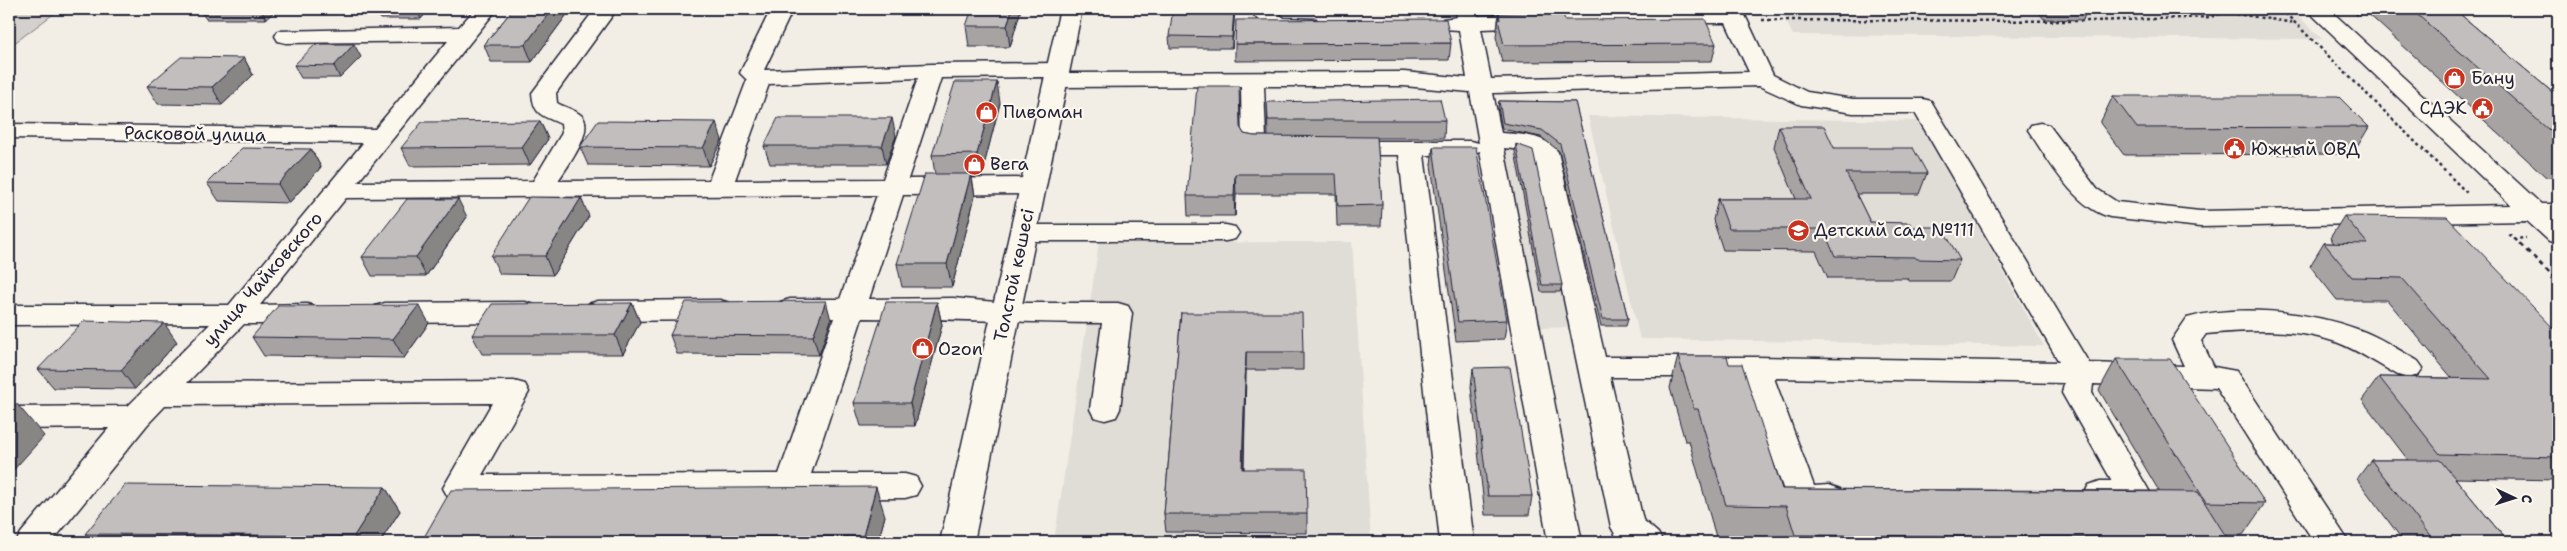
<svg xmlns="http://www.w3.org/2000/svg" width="2567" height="551" viewBox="0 0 2567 551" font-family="'Shantell Sans',sans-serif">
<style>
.built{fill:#e0dcd6}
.green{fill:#d4d1cc;stroke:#7b7a84}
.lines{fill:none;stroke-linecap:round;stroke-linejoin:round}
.minor-casing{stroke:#22223b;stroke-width:3}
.major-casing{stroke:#22223b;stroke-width:3}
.path-far1{stroke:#22223b;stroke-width:2.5;stroke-dasharray:3 3;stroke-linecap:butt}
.path{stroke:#22223b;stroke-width:3;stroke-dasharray:4.5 4.5;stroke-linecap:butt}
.minor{fill:#fbf7ec;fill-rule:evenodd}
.major{fill:#fbf7ec;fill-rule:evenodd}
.wall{fill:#a7a3a3;stroke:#22223b}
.shaded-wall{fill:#888585;stroke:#22223b}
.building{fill:#c2bebe;stroke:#22223b}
.labels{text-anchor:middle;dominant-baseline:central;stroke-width:4.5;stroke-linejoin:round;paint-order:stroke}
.poi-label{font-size:18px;fill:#22223b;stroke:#fbf7ec;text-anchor:start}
.street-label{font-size:18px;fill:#22223b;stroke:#fbf7ec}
</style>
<rect width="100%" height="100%" fill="#f2eee5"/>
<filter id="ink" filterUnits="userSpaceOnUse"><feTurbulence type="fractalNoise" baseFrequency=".02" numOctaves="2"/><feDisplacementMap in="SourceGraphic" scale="10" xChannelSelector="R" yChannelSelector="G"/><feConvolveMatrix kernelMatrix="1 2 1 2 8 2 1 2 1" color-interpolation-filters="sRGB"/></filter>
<g filter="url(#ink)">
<path class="built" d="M1780,9H2291L2322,39L1793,35Z
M1491,107L1574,108L1626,326L1530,328Z
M1588,116L1921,121L2044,346L1640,339Z
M1352,242L1371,542H1054L1099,243Z"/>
<path class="green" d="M9,9H60L9,47Z"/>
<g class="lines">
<defs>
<path id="minor" d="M475,9H497L358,182L533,181L562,133L561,124C542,115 534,116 532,93L595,9H617L556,93L557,103C564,107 576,110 582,116C595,131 567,167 558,181L709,180L747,80L740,73L771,9H793L764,70L932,64L1058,63L1066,65L1069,70L1067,73L1404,72L1467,78L1459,30L1443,29L1440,24L1443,19L1457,17L1455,9H1477L1478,16L1554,12L1553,9H1575L1576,11L1742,9L1773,75L1807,92L1853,99H1923L1931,101L2089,363L2184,366L2172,340L2187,318C2236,304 2309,311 2357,329C2379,336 2398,350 2418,361L2423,368L2418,375L2408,378L2398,375C2377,364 2358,350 2336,342C2296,328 2248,330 2206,334L2201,341L2214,367L2236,371L2349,542H2314L2216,388L2093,384L2092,393L2151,494L2146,503C2128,509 2107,509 2089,503L2084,494L2089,485L2100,481H2112L2062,393L2064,383L1774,378L1814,486L1829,485L1840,489L1845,498L1840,507C1824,512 1808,513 1792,508L1787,499L1744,377H1610L1643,520L1658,533L1663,542H1623L1616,536L1611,527L1534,155L1523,150L1504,148L1582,542H1548L1480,151L1470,155H1424L1474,542H1440L1399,155H1340L1331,153L1328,148L1331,143L1340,141H1470L1479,143L1470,92L1404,86H1264L1266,140L1289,143L1292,148L1289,153C1275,157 1259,156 1245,152L1242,147L1241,86L1056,87L1048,85L1044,80L1047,77L941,78L908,179L1033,178L1042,181L1046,186L1042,191L1033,194L903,195L869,299L953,298L1006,303H1118L1128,306L1132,313L1120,409L1116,417L1105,420L1094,417L1090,409L1102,323C1022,323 943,318 862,318L811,474H905L916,477L921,486L916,495L905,498L459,500L448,497L443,488L492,403L166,405L147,425L52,542H16L21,533L109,428L9,429V407L128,406L210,324L9,325V305H229L363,143L9,138V124L375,129L448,41L286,43L278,41L275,36L278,31L459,27ZM1652,23H1726L1749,72L1491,79L1481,29ZM918,78L883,179L735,180L769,84ZM1759,86L1801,105L1853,113H1915L2059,362L1755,357H1605L1558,152C1547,135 1520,134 1501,133L1493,93ZM877,195L840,299H790L780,302L776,309L780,316L790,319L834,318L779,474L482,475L529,392L525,384L514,381L187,383L244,324H307L317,321L321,314L317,307L307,304L260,305L346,198Z
M1249,9H1273L1284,18L1316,19L1319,24L1316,29C1289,35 1266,33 1249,9Z
M2306,9H2329L2541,204H2558V243L2549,241L2527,221L2200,227L2110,217C2074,208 2048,159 2028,130L2031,125L2040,123L2049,125L2097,189L2117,202L2200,211L2511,205Z
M1023,225H1226L1235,227L1239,233L1235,239L1226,241H1023L1014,239L1010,233L1014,227Z
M720,300L730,303L734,310L730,317L720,320L598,321L588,318L584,311L588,304L598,301Z
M525,302L535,305L539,312L535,319L525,322L385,323L375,320L371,313L375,306L385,303Z"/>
<path id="major" d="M1060,9H1082L974,542H940Z"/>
</defs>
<use href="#minor" class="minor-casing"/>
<use href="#major" class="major-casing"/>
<path class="path-far1" d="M1833,9L1839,19
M2281,9L2467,193
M2351,9L2358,15
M2224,12L2295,23
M1762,20L2092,21L2211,17L2224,12L2222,9
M2509,234L2515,239L2526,238
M2515,239L2521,245"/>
<path class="path" d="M2520,244L2558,281"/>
<use href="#minor" class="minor"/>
<use href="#major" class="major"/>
</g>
<path class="wall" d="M199,9H277L266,19H206Z
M375,9H429L421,19H380Z
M513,9H571L532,62H491L484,45Z
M640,9H745L743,11Z
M847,9H952L951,10Z
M1021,9L1010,47H969L966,26Z
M1235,9L1232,48H1170L1169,36Z
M1492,9H1552L1551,10L1493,13Z
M2036,9H2087L2083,20L2044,19Z
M2155,9H2205L2202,14H2159Z
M2363,9H2454L2558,97V177H2546Z
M1499,13L1565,20L1716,44L1712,61L1502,62L1496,37Z
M1451,43L1449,60L1235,61V44Z
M361,57L340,78H301L294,65Z
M244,58L253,75L222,105L158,104L147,86Z
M2113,96L2369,127L2353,154L2124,155L2100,123Z
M1499,101L1575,102L1628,319L1626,326H1601L1559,151L1541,137L1502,129L1498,107Z
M1267,102L1445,120L1444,138H1377L1382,205L1381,226H1337L1336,194H1236L1235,216H1188L1187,196L1240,127L1244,134L1254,136H1268Z
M1000,103L981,177H972L975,196L952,287H902L897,264L935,174L932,155Z
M540,121L548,139L530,165L410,166L401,148Z
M1779,126L1834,148L1927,173L1919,194H1856L1870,222L1912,227L1960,260L1951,281H1908L1907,278H1828L1816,251L1723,250L1713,220L1718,199H1796L1774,147Z
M896,136L886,164H770L764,146Z
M722,140L709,166L588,165L580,147Z
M1516,144L1562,285L1560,292H1541L1515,151Z
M1433,147L1507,320L1504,339L1456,341L1431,165Z
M311,149L321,167L289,203L219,201L207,183Z
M589,216L553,275L500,274L491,256Z
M2344,216L2555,330H2558V480L2455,478L2508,542H2404L2357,479L2371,460H2408L2362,400L2379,377L2452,378L2387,300H2337L2310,266L2324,243H2334L2330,238Z
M467,217L426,276H372L362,257Z
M937,302L942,325L915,426H861L854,403Z
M632,303L640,322L623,354H482L472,335Z
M1181,313L1303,352V370H1246L1244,469L1307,514V533L1166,532L1164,514Z
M831,320L819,355L677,354L670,335Z
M429,323L404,358L264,356L252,337Z
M177,342L135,389L54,388L38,369Z
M1678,356L1729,364L1782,489L2159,491L2099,390L2116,359L2265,503L2243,535H2225L2227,538L2224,542H1776L1774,538L1716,537L1689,441H1685L1670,388Z
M1473,368L1532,496L1529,515H1485L1471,387Z
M385,487L400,511L380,542H93L85,534Z
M885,516L878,542H425L423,539Z"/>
<path class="shaded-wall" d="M260,9H277L266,19Z
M416,9H429L421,19Z
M552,9H571L532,62L525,45Z
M1012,9H1021L1010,47L1007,26Z
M1234,9H1235L1232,48V37Z
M354,44L361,57L340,78L334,66Z
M244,58L253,75L222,105L212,87Z
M997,82L1000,103L981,177L977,154Z
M892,118L896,136L886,164L882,146Z
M540,121L548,139L530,165L522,147Z
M716,122L722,140L709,166L703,148Z
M311,149L321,167L289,203L278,184Z
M971,174L975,196L952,287L947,264Z
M1235,174L1236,194L1235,216L1234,196Z
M581,198L589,216L553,275L545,256Z
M458,199L467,217L426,276L416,257Z
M826,301L831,320L819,355L813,336Z
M937,302L942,325L915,426L910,403Z
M632,303L640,322L623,354L615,335Z
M419,305L429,323L404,358L393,339Z
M164,323L177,342L135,389L121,370Z
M1246,352V370L1243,488L1242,469Z
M17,404L44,436L9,475V413Z
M385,487L400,511L380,542H358L354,536Z
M876,487L885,516L878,542H865L863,536Z"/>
<path class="building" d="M513,9H552L525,45H484Z
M972,9H1012L1007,26H966Z
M1173,9H1234L1232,37L1169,36Z
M2411,9H2454L2558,97V138Z
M1562,11L1565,20L1705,19L1716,44L1504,45L1498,20H1500L1499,13Z
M1446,19L1451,43L1235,44L1236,20Z
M316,44H354L334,66L294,65Z
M181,57L244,58L212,87L147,86Z
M955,82H997L977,154L932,155Z
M1197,86H1239L1240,127L1244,134L1254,136L1377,137L1382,205L1338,206L1336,174H1235L1234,196H1187Z
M2113,96H2338L2369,127L2137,128Z
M1440,99L1445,120H1268L1267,102Z
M1499,101L1575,102L1628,319H1603L1560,144L1542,130L1503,123Z
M778,118H892L882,146H764Z
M540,121L522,147L401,148L422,122Z
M598,121L716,122L703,148L580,147Z
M1779,126H1824L1834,148H1913L1927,173H1846L1870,222L1910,223L1912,227H1942L1960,260L1917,259L1915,257L1835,256L1823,229H1729L1718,199H1811Z
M1516,144L1533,150L1562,285H1542Z
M1433,147H1476L1507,320L1458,322Z
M242,148L311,149L278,184L207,183Z
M925,174H971L947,264H897Z
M529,197L581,198L545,256H491Z
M407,199H458L416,257H362Z
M2344,216L2447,217L2555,330H2558V457L2440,454L2379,377L2491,379L2402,278L2352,277L2324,243L2368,244Z
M826,301L813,336L670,335L686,302Z
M886,302H937L910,403H854Z
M632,303L615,335H472L492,304Z
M419,305L393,339L252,337L278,306Z
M1181,313H1302L1303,352H1246L1242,469H1306L1307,514H1164Z
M84,321L164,323L121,370L38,369Z
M1678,356H1727L1729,364H1742L1782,489L2198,492L2227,538L1795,535L1786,506L1726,505L1698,409H1694Z
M2116,359H2170L2265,503L2206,502Z
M1510,367L1532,496H1488L1473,368Z
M9,404H17L9,413Z
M2371,460H2440L2508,542H2435Z
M125,485L385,487L354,536L85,534Z
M876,487L863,536L423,539L451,490Z"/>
</g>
<defs>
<symbol id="shop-disc" viewBox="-11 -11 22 22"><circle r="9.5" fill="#c8321e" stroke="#fbf7ec"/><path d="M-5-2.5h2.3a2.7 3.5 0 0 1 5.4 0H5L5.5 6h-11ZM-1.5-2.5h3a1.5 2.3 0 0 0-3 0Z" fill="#fff"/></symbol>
<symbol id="civic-disc" viewBox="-11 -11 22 22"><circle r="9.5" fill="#c8321e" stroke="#fbf7ec"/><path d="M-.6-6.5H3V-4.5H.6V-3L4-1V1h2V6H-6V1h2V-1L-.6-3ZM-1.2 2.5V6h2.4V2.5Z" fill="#fff"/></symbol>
<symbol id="school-disc" viewBox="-11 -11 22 22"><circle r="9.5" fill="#c8321e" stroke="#fbf7ec"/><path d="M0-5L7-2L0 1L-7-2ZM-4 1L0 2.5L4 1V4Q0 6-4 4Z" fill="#fff"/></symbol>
</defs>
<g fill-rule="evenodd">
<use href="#shop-disc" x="2442" y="66" width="25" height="25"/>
<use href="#civic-disc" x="2470" y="96" width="25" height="25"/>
<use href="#shop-disc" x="974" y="100" width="25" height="25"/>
<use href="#civic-disc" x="2222" y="136" width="25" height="25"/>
<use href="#shop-disc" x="962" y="152" width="25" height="25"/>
<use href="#school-disc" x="1786" y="218" width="25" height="25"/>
<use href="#shop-disc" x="910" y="336" width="25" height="25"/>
</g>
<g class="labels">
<g class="poi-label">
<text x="2471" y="78">Бану</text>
<text x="2467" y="108" text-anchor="end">СДЭК</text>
<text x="1003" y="112">Пивоман</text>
<text x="2251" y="149">Южный ОВД</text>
<text x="990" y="164">Вега</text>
<text x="1814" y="230">Детский сад №111</text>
<text x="938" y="349">Ozon</text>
</g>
<g class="street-label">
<text transform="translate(195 134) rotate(1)">Расковой улица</text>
<text transform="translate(1014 275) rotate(-78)">Толстой көшесі</text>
<text transform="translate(263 279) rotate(-49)">улица Чайковского</text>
</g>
</g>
<rect width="2567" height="551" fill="none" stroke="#fbf7ec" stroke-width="30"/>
<rect x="15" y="15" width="2537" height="521" fill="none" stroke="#22223b" stroke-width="2" filter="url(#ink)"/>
<g transform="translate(2514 498) rotate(94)" stroke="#fbf7ec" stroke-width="4" paint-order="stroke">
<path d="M0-4L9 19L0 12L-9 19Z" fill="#22223b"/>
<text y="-8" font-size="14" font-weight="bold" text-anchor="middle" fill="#22223b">С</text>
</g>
</svg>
